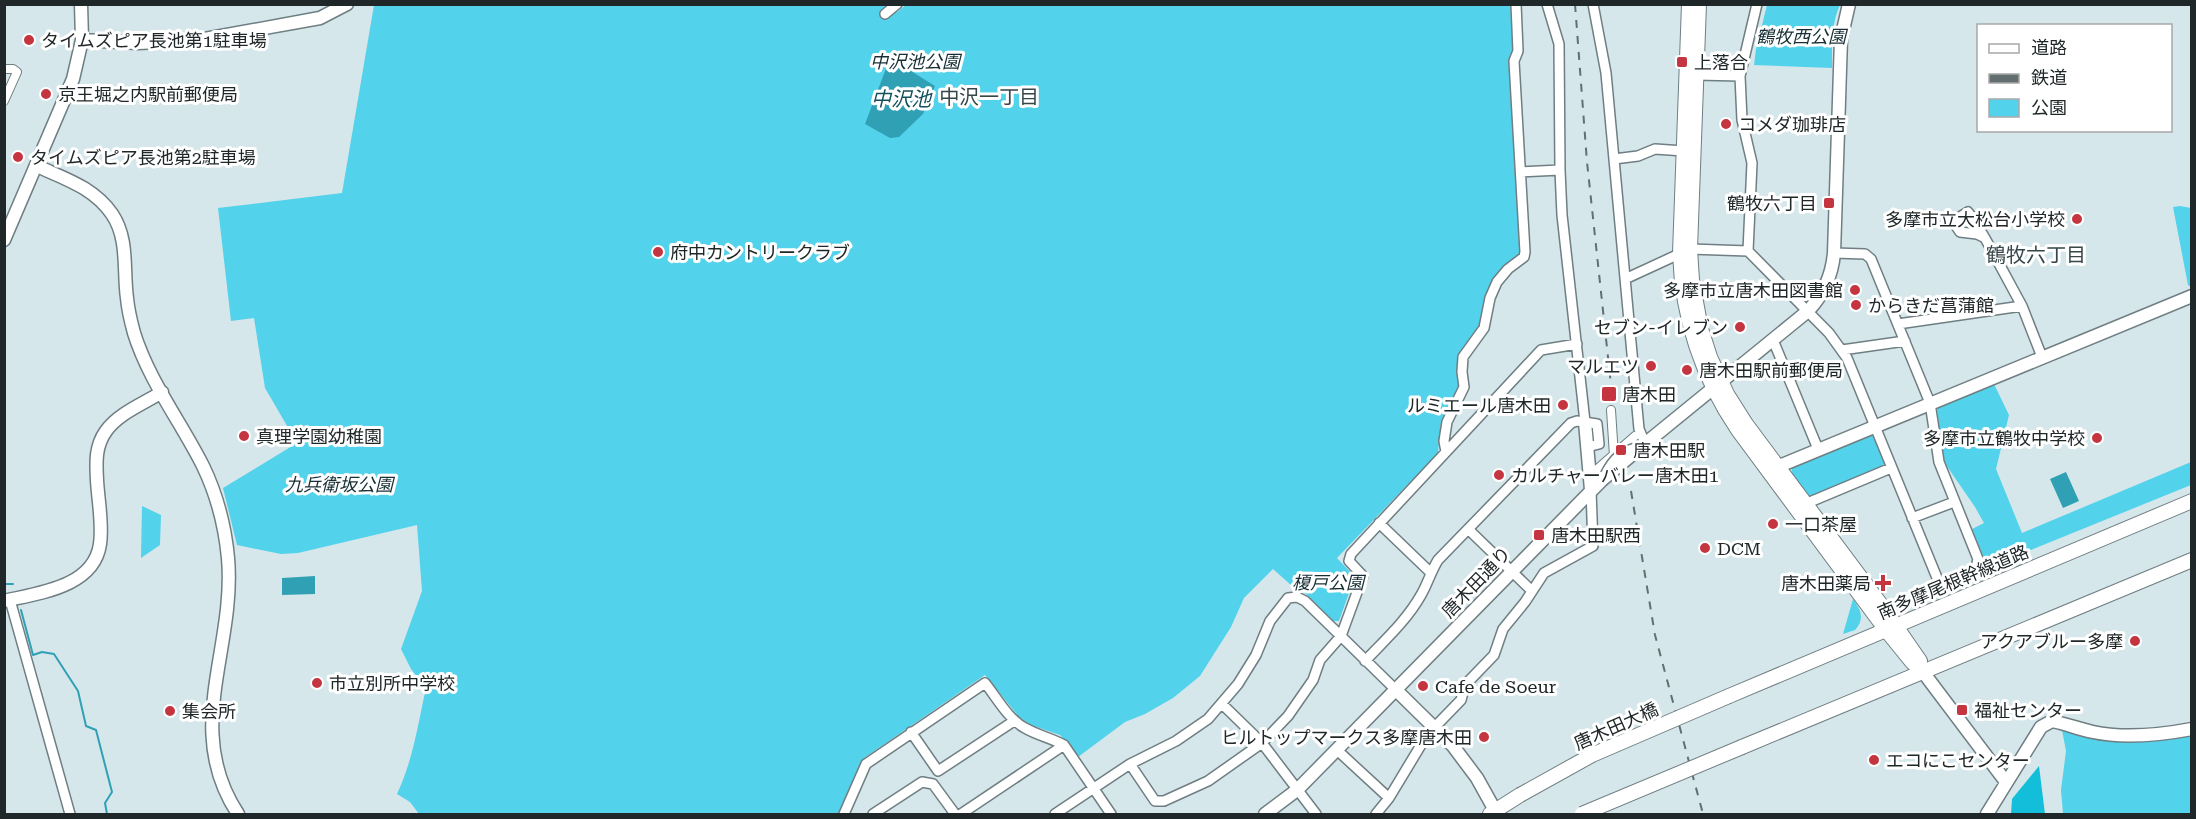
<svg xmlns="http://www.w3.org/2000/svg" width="2196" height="819" viewBox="0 0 2196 819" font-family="'Roboto Serif','Noto Sans JP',serif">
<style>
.green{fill:#53d2eb}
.forest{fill:#12bed9}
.water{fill:#30a0b5}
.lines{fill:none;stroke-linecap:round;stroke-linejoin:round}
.stream{stroke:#30a0b5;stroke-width:2}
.pedestrian-casing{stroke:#6f7e82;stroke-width:10}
.minor-casing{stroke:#6f7e82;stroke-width:12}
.tertiary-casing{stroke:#6f7e82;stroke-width:15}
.secondary-casing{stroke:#6f7e82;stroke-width:16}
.pedestrian{stroke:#fff;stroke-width:8}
.minor{stroke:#fff;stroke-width:9}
.tertiary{stroke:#fff;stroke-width:12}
.secondary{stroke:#fff;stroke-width:14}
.rail{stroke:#636e71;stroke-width:2;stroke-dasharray:8 8;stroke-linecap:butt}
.minor-bridge-casing{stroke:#6f7e82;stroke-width:12;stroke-linecap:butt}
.tertiary-bridge-casing{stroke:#6f7e82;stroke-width:15;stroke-linecap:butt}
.secondary-bridge-casing{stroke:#6f7e82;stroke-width:16;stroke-linecap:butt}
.minor-bridge{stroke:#fff;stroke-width:9}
.tertiary-bridge{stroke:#fff;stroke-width:12}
.secondary-bridge{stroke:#fff;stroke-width:14}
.poi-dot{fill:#c53540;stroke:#fff;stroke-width:2}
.labels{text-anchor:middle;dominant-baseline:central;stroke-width:6;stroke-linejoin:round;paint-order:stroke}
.park-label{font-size:18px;font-style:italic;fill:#162e34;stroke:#fff}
.poi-label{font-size:18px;fill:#202728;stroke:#fff;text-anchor:start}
.street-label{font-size:18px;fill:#202728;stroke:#fff}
.neighbourhood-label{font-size:20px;fill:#374649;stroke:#fff}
.water-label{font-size:20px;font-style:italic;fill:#13515c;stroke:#fff}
</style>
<rect width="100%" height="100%" fill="#d5e7eb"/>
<path class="green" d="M891,4L897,12L907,4L1512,5L1521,252L1502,268L1493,281L1487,293L1481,322L1459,356L1457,371L1459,386L1441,422L1438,453L1337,558L1353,575L1354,579L1339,621H1333L1298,586H1292L1273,569L1244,598L1231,627L1200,676L1173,698L1145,714L1125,722L1078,757L1067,742L1060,735L1031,725L1019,717L985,675L864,758L838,814H419L410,802L397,794C413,760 418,724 426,688L411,669L401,649L422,591L417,525L298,553L281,554L237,545L223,488L297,443L265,388L254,318L231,321L218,208L342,193L374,5Z
M1767,5H1840C1831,24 1832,47 1832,68L1754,65L1756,49Z
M2180,206L2191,208V287L2188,285L2173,207Z
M1994,384L2009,415L1996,469L2022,533L2191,462V485L1979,571L1985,561L1972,529L1984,523L1975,507L1944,462L1937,410L1940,404Z
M1868,434L1875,437L1885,462L1881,467L1812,496H1807L1791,473L1793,466Z
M142,506L161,515L160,545L141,558Z
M1853,599C1861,610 1865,619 1855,630L1843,634Z
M2062,730C2104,740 2150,745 2191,734V814H2063L2061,790L2066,751Z"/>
<path class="forest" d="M2039,766L2045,814H2011L2012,799Z"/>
<path class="water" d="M890,58L935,86L923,114L899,137L890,138L865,124Z
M2066,472L2079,501L2063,508L2050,479Z
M315,576V594L282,595V578Z"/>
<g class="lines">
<path class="stream" d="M4,584H13
M21,610L33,655L42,652L54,654L78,691L86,726L96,730L112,792L105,803L107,814"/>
<defs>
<path id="pedestrian" d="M4,69H13L17,72L4,101
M1611,410L1614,456
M1595,471L1635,436"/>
<path id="minor" d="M1547,4L1559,44L1560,170L1562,215L1585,422
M1593,4L1606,73L1639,429L1645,443
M1757,4L1740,76L1742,120L1752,163L1748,251L1829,333L1847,358L1942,590C1957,585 1976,577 1978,559L1939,462L1930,403L1871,259L1865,254L1834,253
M885,14L897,4
M1697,75L1740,76
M1614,159L1638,156L1655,149L1684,151
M1521,172L1560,170
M1985,238L1977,234L1960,232L1956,226L1958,218L1968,212C1977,223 1983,235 1990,247L2022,306L2042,357
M1625,279L1690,249L1748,251
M1898,324L2022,306
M1773,340L1818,449
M1842,350L1905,341
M1446,452L1444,441L1447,422L1464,387L1462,372L1463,357L1484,328L1490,298L1497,282L1508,269L1524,257L1525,252L1514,61L1518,51L1516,4
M1805,504L1891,468
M1912,518L1954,502
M1379,523L1430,572
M1468,529L1532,591
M10,600L70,814
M1365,661C1385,640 1407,620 1421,595C1428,583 1431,571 1438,560L1571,423L1577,421L1597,424L1599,444L1587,447
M1222,704L1262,743L1316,814
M911,732L938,771L1014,721
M1337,750L1389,798
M1130,764L1155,801H1164L1208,781L1262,743L1288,716L1313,680L1320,660L1341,636L1363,576L1349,561L1351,554L1541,350L1577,344
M844,814L866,764L985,683C997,698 1008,719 1025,728C1037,735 1051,738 1064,745L1111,814
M873,814L922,782L933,784L955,814
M961,814L1064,745
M1055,814L1130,764L1176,741L1208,719L1238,684L1256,655L1270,621L1288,598L1297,597L1305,601L1396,690
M1376,814L1389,798L1427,735L1461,700L1465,685L1494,655L1503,629L1525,602L1544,573L1593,546L1591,490"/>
<path id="tertiary" d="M82,40L138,43L199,40L320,18L347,4
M37,166C65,179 93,187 112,214C129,239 123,270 127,298C128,310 131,322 134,333C149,381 181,422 203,466C217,495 225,526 228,558C236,649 182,729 238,814
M4,240L73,79L82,40L81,4
M1585,422L1591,490
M1641,447L1808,311C1824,294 1832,276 1834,253L1841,39L1849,4
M1777,467L2192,296
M4,601C39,593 94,587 100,544C103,524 98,500 97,480C96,463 95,446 106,431C119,413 143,404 162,392
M1923,672L2006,782
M1396,690L1453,746L1477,778L1497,814
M1265,814L1297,790L1602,480
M1987,814L2041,727L2052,721C2066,724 2079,729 2093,732C2125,739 2160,735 2192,729"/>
<path id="secondary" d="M1689,4L1680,253C1682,316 1702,377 1738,430L1886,630L1912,662L1923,672
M1699,4L1690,249L1692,280L1701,329L1710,357L1727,394L1746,424L1882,606L1920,661
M1729,696L2192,501
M1742,747L2192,560
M1490,814L1520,795"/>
</defs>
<use href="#pedestrian" class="pedestrian-casing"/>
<use href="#minor" class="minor-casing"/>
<use href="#tertiary" class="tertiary-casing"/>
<use href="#secondary" class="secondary-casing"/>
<use href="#pedestrian" class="pedestrian"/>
<use href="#minor" class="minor"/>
<use href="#tertiary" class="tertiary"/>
<use href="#secondary" class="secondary"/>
<path class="rail" d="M1575,4L1587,162L1611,385
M1631,491L1655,635L1703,814"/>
<defs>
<path id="minor-bridge" d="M1605,475C1614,458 1622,450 1641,447"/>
<path id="tertiary-bridge" d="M1602,480L1641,447"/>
<path id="secondary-bridge" d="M1520,795L1592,755L1729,696
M1582,814L1742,747"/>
</defs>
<use href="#minor-bridge" class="minor-bridge-casing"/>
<use href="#tertiary-bridge" class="tertiary-bridge-casing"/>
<use href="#secondary-bridge" class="secondary-bridge-casing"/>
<use href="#minor-bridge" class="minor-bridge"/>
<use href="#tertiary-bridge" class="tertiary-bridge"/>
<use href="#secondary-bridge" class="secondary-bridge"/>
</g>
<g class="poi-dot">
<circle cx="29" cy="40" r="6"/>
<rect x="1676" y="56" width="12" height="12" rx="3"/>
<circle cx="46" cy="94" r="6"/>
<circle cx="1726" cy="124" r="6"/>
<circle cx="18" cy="157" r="6"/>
<rect x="1823" y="197" width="12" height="12" rx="3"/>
<circle cx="2077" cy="219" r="6"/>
<circle cx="658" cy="252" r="6"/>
<circle cx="1855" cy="290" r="6"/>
<circle cx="1856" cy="305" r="6"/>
<circle cx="1740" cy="327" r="6"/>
<circle cx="1651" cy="366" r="6"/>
<circle cx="1687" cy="370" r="6"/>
<rect x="1601" y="386" width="16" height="16" rx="3"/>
<circle cx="1563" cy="405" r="6"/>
<circle cx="244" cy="436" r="6"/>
<circle cx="2097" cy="438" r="6"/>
<rect x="1615" y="444" width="12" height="12" rx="3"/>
<circle cx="1499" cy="475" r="6"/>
<circle cx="1773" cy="524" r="6"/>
<rect x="1533" y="529" width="12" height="12" rx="3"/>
<circle cx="1705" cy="548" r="6"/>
<path d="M1880 574h6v6h6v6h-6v6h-6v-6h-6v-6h6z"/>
<circle cx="2135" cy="641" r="6"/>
<circle cx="317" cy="683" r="6"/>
<circle cx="1423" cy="686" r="6"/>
<rect x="1956" y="704" width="12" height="12" rx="3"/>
<circle cx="170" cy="711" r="6"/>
<circle cx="1484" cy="737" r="6"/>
<circle cx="1874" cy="760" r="6"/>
</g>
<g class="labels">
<g class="park-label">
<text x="1801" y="36">鶴牧西公園</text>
<text x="915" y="61">中沢池公園</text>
<text x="339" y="484">九兵衛坂公園</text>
<text x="1328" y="582">榎戸公園</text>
</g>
<g class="poi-label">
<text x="41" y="40">タイムズピア長池第1駐車場</text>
<text x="1694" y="62">上落合</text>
<text x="58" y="94">京王堀之内駅前郵便局</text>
<text x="1738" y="124">コメダ珈琲店</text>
<text x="30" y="157">タイムズピア長池第2駐車場</text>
<text x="1817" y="203" text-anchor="end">鶴牧六丁目</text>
<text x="2065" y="219" text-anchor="end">多摩市立大松台小学校</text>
<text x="670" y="252">府中カントリークラブ</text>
<text x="1843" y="290" text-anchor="end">多摩市立唐木田図書館</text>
<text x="1868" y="305">からきだ菖蒲館</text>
<text x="1728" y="327" text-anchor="end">セブン-イレブン</text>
<text x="1639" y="366" text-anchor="end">マルエツ</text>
<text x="1699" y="370">唐木田駅前郵便局</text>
<text x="1622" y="394">唐木田</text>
<text x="1551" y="405" text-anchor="end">ルミエール唐木田</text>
<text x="256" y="436">真理学園幼稚園</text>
<text x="2085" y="438" text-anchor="end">多摩市立鶴牧中学校</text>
<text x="1633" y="450">唐木田駅</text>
<text x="1511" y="475">カルチャーバレー唐木田1</text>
<text x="1785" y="524">一口茶屋</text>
<text x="1551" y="535">唐木田駅西</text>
<text x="1717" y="548">DCM</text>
<text x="1871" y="583" text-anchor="end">唐木田薬局</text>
<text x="2123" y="641" text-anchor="end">アクアブルー多摩</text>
<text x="329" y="683">市立別所中学校</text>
<text x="1435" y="686">Cafe de Soeur</text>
<text x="1974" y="710">福祉センター</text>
<text x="182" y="711">集会所</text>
<text x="1472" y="737" text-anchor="end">ヒルトップマークス多摩唐木田</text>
<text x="1886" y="760">エコにこセンター</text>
</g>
<g class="street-label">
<text transform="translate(1476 582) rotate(-46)">唐木田通り</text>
<text transform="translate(1953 582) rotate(-23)">南多摩尾根幹線道路</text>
<text transform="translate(1616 726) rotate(-24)">唐木田大橋</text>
</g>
<g class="neighbourhood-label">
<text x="989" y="97">中沢一丁目</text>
<text x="2036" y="255">鶴牧六丁目</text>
</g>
<g class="water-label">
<text x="901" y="99">中沢池</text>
</g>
</g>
<rect width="2196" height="819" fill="none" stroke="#202728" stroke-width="12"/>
<rect x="1977" y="24" width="195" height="108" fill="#ffffff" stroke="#a6a9a9" stroke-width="1.5"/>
<rect x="1989" y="44" width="30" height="9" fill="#ffffff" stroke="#a6a9a9" stroke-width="1.5"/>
<text x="2031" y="54" font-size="18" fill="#202728">道路</text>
<rect x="1989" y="74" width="30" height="9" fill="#636e71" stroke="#a6a9a9" stroke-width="1.5"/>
<text x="2031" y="84" font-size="18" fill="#202728">鉄道</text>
<rect x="1989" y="99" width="30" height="18" fill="#53d2eb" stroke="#a6a9a9" stroke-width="1.5"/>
<text x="2031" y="114" font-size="18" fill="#202728">公園</text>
</svg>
